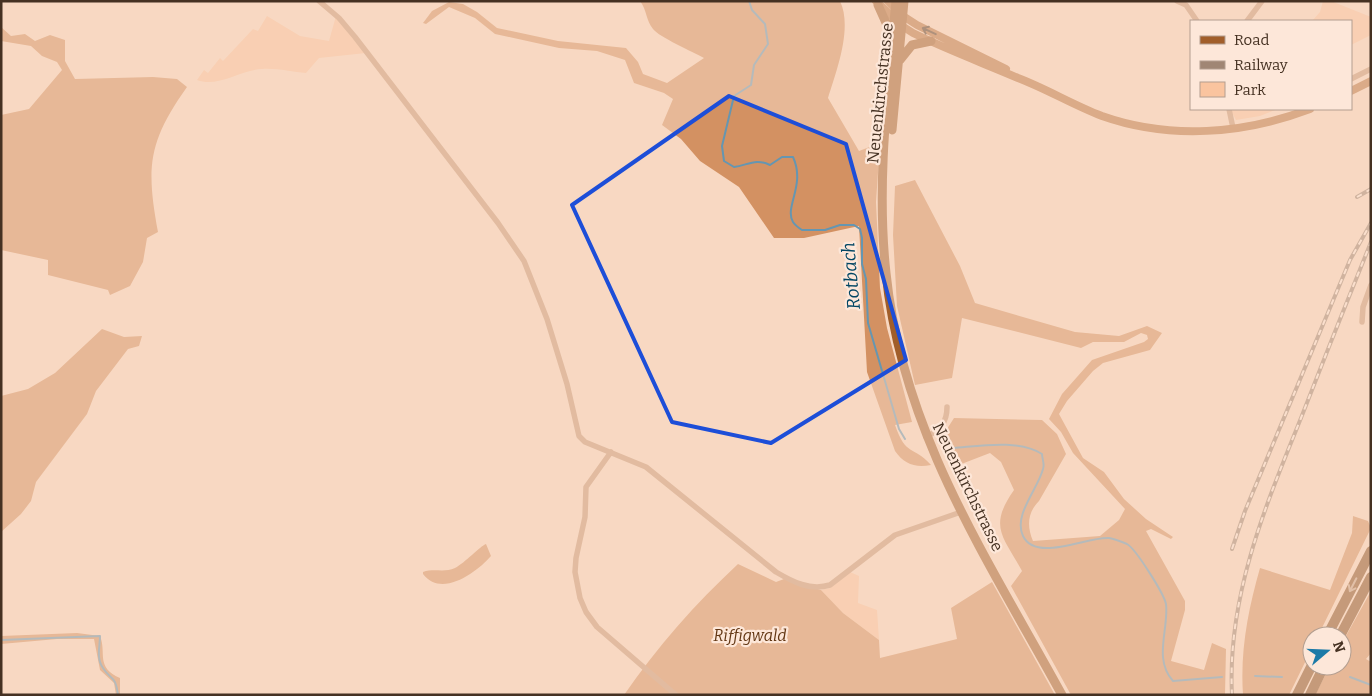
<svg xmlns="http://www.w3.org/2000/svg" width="1372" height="696" viewBox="0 0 1372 696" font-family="Bitter,serif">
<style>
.green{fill:#fac49f}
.forest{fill:#d39162}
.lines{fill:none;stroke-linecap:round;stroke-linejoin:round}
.stream{stroke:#6596b1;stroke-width:2}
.street{stroke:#c79877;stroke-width:5.5}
.secondary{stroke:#b87340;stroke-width:8}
.primary{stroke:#a15e2a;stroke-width:9}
.highway{stroke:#884f22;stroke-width:10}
.rail-casing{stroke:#a08674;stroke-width:4}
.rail{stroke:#fde7d9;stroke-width:2;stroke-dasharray:5.5;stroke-linecap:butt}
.oneway{stroke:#563b26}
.oneway2{stroke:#c8a387}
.marked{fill:none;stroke:#1d4ed8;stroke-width:4;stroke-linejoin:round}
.labels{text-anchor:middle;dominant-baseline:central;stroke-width:4.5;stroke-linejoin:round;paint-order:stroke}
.street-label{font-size:16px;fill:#453122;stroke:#fde7d9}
.park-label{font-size:16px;font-style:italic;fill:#633714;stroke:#fde7d9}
.water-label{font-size:18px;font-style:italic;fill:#014563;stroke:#fde7d9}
</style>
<rect width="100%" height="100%" fill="#f8d8c2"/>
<path class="green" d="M1323,1H1331L1371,17V35L1351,45V21H1312L1320,12Z
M267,16L300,36L329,41L336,16L366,53L319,58L306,73C292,72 277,68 262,69C240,70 218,88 197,80L204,70L208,73L220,58L223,61L253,29L258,31Z
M1230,109H1278L1260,116L1236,120Z
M850,572L859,576L858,603L877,610L879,640L843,613L821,590L830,588Z"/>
<path class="forest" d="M640,1H840C853,28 836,72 828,98L859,151L880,143L876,202L880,288L887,328L912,422L895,425C906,457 913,445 931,465C915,468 904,464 895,451L867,372L859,226L804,238H774L739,187L700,161L681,139L662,125L673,99L664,93L634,83L625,60L597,51L559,48L495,34L475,18L449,7L426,24L423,23L432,11L449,2L463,4L477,12L497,28L558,41L626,48L638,62L643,74L667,83L704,58C693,52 659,37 653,29C646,21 647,10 640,1Z
M1,27L11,36L25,34L35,41L50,35L65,40V61L75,79L153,77L177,79L187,87C148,142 146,167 158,232L147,238L143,262L130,286L110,295L108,290L48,275V260L1,250V115L29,109L62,70L57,62L42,56L31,46L1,41Z
M915,180L960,266L975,303L1075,332L1119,336L1147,326L1162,333L1150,350L1103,363L1093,371L1067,401L1059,414L1083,458L1104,472L1124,499L1146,519L1173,537L1171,539L1151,529L1146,531L1185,601V610L1171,661L1204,670L1212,643L1226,649L1225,695H1071L1011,586L1022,571C1003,536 988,527 1014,490L1001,462L990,453L951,468L940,440L954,418L1042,420L1057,434L1066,454L1039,501C1027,513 1027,527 1033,541L1100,536L1119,520L1125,509L1073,453L1061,432L1049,419L1062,394L1092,360L1144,342L1148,339L1147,335L1141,333L1124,342H1093L1081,348L962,318L952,378L915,385L897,306L893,235L895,186Z
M102,329L124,337L142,336L139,346L128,349L96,391L87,414L36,482L31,501L21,514L1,532V396L28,389L55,373Z
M1353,516L1368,521L1371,528L1318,636H1312V648L1289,695H1243C1240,651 1248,610 1260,568L1330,590L1352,533Z
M486,544L491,556C478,571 442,599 423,574V572C434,568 444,573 455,568C465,563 480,546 486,544Z
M738,564L776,582L784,579L821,590L843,613L879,640L880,658L957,639L951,608L992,582L1055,695H624C657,647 695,604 738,564Z
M1371,591V653L1366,659L1371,662V695H1315L1330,666H1342V643Z
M77,633L100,636C107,653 95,667 120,678V695H116L114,683L100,670L94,639H57L1,644V636Z"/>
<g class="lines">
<path class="stream" d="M749,1L752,10L765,24L768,44L754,65L751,85L734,96L722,146L724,161L734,167C748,165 756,158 770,165L782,157H793C806,185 784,207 793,222C795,225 799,228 802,230H825L840,225H854L860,229L862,238V264L866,279L868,323L899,429L905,439
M953,448C980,446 1018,439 1042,454C1042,459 1045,464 1043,469C1038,489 1013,515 1023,536C1036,563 1088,536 1109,538C1114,539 1122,542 1127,544C1136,549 1164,594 1166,604C1169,629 1153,659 1173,681L1222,677
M1,640L100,636C100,646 96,659 103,668C112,682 115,674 118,695
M1255,676L1282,677
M1350,677L1371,685"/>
<path class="street" d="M319,1L339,18L355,37L498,223L524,261L547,319L567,384L579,436L585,442L646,467L776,572C793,582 810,591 830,585L895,535L961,512
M1177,1L1186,5L1197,21
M1247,21L1262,1
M1351,79L1371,69
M1229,109L1233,128
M1362,322L1363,307L1371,285
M926,437C940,430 947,423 947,407
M611,452L586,487L585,517L576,558L575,572L580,598L586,612L597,627L676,695"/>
<path class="secondary" d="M876,1L902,26L913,33C948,50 983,63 1018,78C1047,89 1073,105 1102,116C1170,140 1244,134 1310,109
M888,1L903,16L917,25L1006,69
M1351,91L1371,81"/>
<path class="primary" d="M896,1C888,91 876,183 886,273C902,432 987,558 1062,695
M878,5L891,34
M900,60L912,45L931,41
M892,130L904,1"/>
<path class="highway" d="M1327,636L1371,551
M1340,636L1371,577
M1297,695L1312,665
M1310,695L1324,666"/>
<defs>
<path id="rail" d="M1357,197L1371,189
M1232,549L1245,511L1350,260L1371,223
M1232,695C1227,597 1265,507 1301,418C1324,359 1347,301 1371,242"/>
</defs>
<use href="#rail" class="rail-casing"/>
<use href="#rail" class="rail"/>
</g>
<defs><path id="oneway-shaft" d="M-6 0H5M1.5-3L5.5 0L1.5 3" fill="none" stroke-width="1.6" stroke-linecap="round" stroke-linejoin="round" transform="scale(1.25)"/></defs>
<use class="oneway" href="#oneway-shaft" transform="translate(929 31) rotate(-155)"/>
<use class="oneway2" href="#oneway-shaft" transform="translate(1353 585) rotate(117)"/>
<path d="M0 0H1372V696H0ZM729,96L846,144L906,360L771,443L672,422L572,205Z" fill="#f8d8c2" fill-opacity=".55" fill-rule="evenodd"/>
<path class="marked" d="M729,96L846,144L906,360L771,443L672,422L572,205Z"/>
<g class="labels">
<g class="street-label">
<text transform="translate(880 93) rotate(-84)">Neuenkirchstrasse</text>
<text transform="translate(968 487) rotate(64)">Neuenkirchstrasse</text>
</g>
<g class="park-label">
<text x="750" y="635">Riffigwald</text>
</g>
<g class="water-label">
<text transform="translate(851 276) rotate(-95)">Rotbach</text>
</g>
</g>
<rect width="1372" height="696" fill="none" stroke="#453122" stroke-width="5"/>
<rect x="1190" y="20" width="162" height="90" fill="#fde7d9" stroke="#b39e90"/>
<rect x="1200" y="36" width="25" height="8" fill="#a15e2a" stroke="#b39e90"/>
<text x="1234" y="45" font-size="15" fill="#453122">Road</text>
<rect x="1200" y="61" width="25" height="8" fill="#a08674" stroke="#b39e90"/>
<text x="1234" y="70" font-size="15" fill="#453122">Railway</text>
<rect x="1200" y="82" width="25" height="15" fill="#fac49f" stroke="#b39e90"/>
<text x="1234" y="95" font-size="15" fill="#453122">Park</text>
<g transform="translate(1327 651) rotate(71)"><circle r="24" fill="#fde7d9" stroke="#b39e90"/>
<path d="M0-4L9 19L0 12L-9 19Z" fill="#1c7aa7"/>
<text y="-8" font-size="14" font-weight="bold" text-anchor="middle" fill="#453122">N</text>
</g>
</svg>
